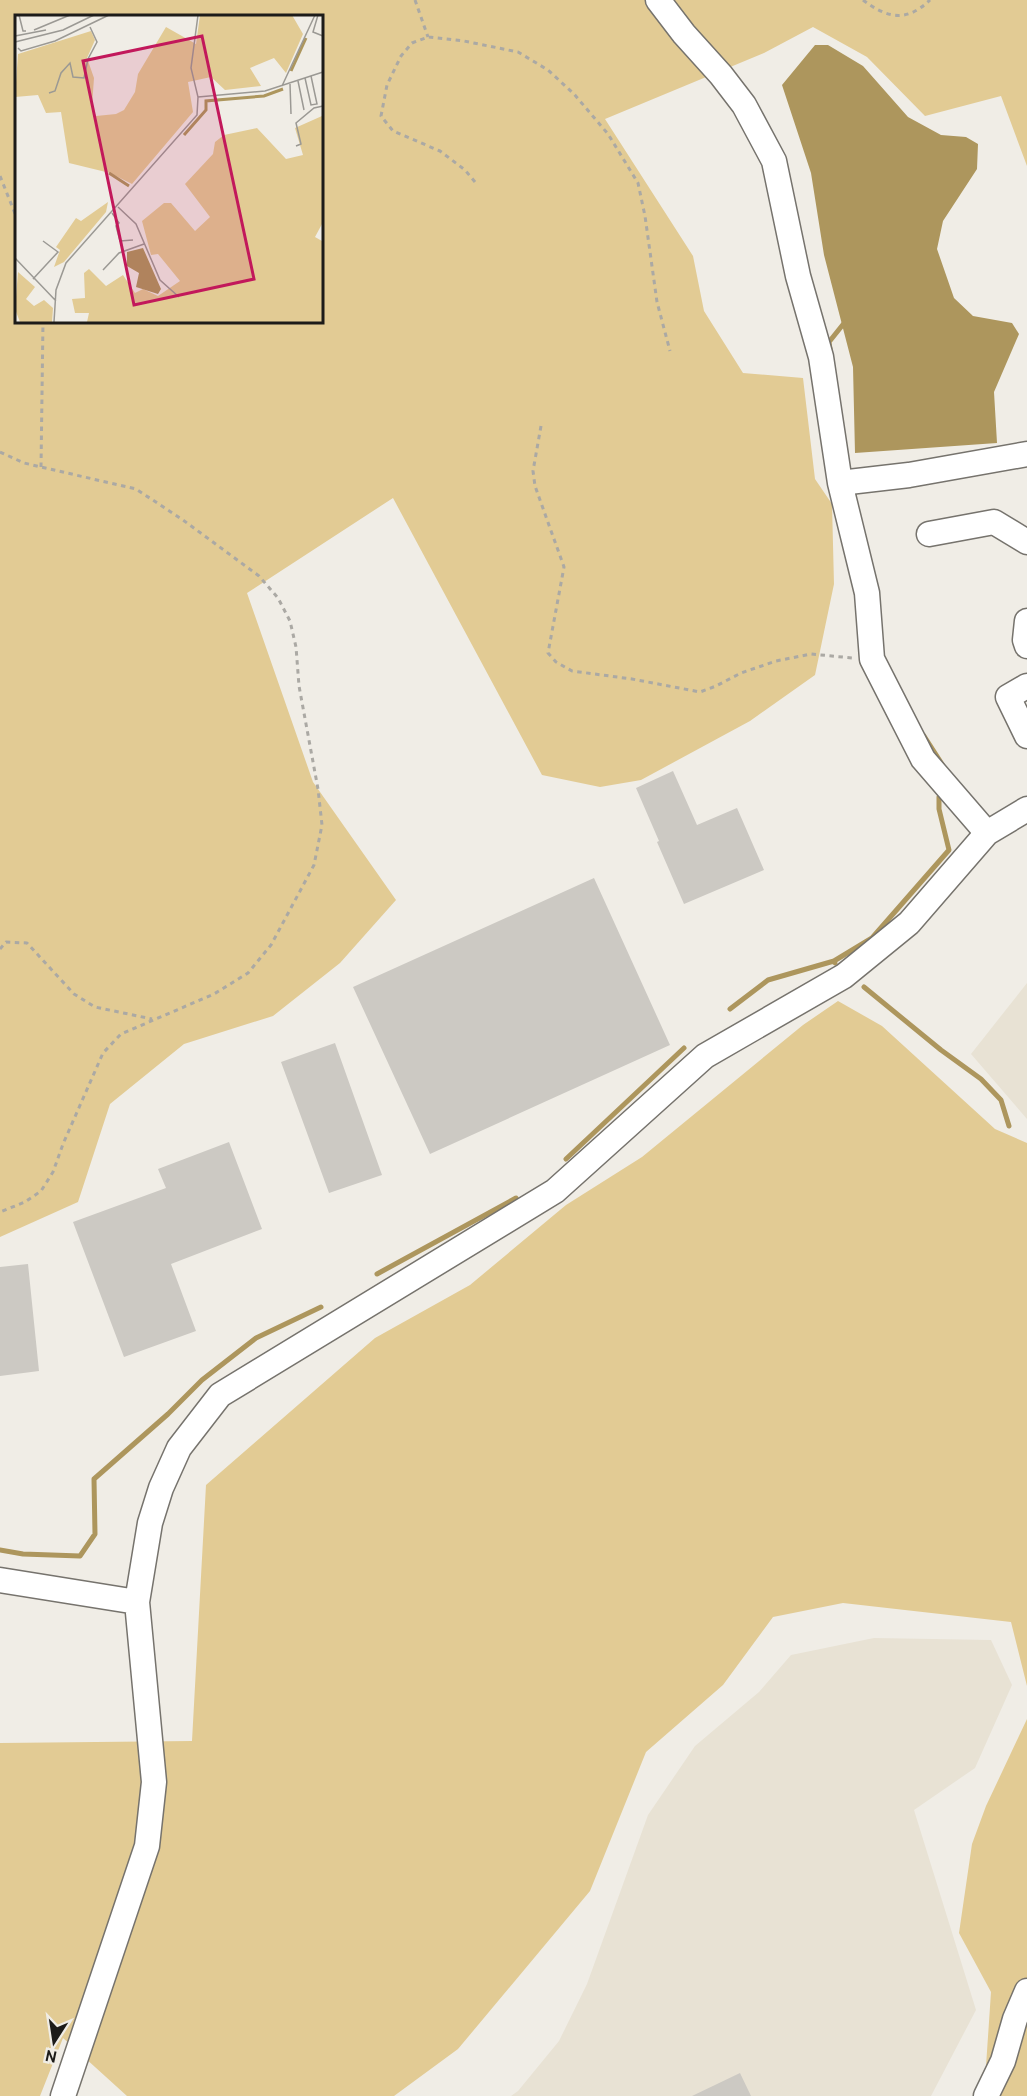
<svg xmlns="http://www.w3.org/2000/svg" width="1027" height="2096" viewBox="0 0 1027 2096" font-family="Cabin,sans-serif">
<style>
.built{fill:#e8e2d4}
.green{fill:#e2cb94;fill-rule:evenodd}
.water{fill:#ad965d}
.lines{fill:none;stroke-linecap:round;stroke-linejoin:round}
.stream{stroke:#ad965d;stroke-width:5}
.building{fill:#ccc9c3}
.minor-casing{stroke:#76736d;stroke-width:27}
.path{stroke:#aba9a4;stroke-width:3;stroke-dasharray:4.5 4.5;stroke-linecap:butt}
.minor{stroke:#fff;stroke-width:24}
.inset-river{fill:none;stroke:#ad965d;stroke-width:3}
.inset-road{fill:none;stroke:#9b9994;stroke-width:1.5}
.view{fill:#c2185b;fill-opacity:0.15;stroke:#c2185b;stroke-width:3}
.inset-edge{fill:none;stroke:#1c1b19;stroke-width:3}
</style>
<rect width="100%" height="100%" fill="#f0ede6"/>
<path class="built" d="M1027,983V1119L971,1054Z
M874,1638L991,1640L1012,1685L975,1768L914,1810L976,2010L931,2096H511L518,2091L559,2041L587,1984L648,1815L695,1746L759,1692L791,1655Z"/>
<path class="green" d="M0,0H1027V166L1001,96L925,116L867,57L813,27L764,53L605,119L693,256L704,311L743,373L803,378L815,479L832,504L834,584L815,675L750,721L641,780L600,787L542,775L393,498L247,593L313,782L396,900L340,963L273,1016L184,1044L110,1104L78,1202L0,1237ZM16,16H321V321H16Z
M838,1001L882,1026L995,1129L1027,1143V1686L1011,1622L843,1603L773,1617L723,1685L646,1752L590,1891L458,2049L394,2096H127L63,2038L40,2096H0V1743L192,1741L206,1485L375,1338L470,1285L566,1205L642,1157L803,1025Z
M1027,1719V2096H984L991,1992L959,1933L972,1844L986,1806Z"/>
<path class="water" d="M815,45H828L863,66L908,117L941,135L966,137L978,144L977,169L943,221L937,249L954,298L973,316L1012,323L1019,334L994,392L997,443L855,453L853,367L824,255L811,173L782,85Z"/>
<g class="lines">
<path class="stream" d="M830,349L829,342L845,322
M924,736L942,764
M834,961L872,938L949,850L939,809V797
M864,987L941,1050L981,1079L1001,1100L1009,1126
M730,1009L768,980L834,961L835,963
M566,1159L684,1048
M377,1274L516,1198
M0,1550L23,1554L80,1556L95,1534L94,1479L168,1414L202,1380L256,1338L321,1307"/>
</g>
<path class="building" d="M673,771L697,825L737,808L764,870L684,904L657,842L659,841L636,788Z
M594,878L670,1045L430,1154L353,987Z
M335,1043L382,1175L329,1193L281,1062Z
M229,1142L262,1229L171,1264L196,1331L124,1357L73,1222L166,1188L158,1169Z
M28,1264L39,1371L0,1376V1267Z
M740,2073L751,2096H692Z"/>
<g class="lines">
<defs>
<path id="minor" d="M658,0L684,34L721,75L744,105L774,161L798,276L821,357L840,483L867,593L872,659L923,759L987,833
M840,483L909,475L1027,454
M929,534L994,522L1027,542
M1027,621L1025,640L1027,646
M1027,686L1008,697L1027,736
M0,1580L137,1602
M63,2096L147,1846L154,1782L137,1602L150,1523L161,1488L179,1448L220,1395L555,1191L705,1056L844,976L909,923L987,833L1027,809
M986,2096L1003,2061L1015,2019L1027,1991"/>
</defs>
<use href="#minor" class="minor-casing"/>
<path class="path" d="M415,0L428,37
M863,0C887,18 906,23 930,0
M0,176L16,216
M475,182L465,170L440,151L393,131L381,116L387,85L401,56L412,43L428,37L464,41L518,52L548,70L574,94L608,134L638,183L645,216L657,302L670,351
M541,426L533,471L535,486L564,567L548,653L556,662L572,671L632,679L700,692L716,686L741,673L776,661L811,654L852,658
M0,452L24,463L136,489L183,520L259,576L278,598L290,621L296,647L299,686L318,789L322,825L314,865L271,945L248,973L214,994L121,1034L103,1053L63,1144L53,1172L41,1191L25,1202L0,1212
M41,467L43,321
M0,949L6,942L27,943L74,994L95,1007L152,1019"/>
<use href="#minor" class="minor"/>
</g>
<g transform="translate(15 15)">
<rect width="308" height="308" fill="#f0ede6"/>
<path d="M185,0H277L288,19L271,58L259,43L235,53L246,71L210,75L196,62L173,67L178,97L117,169L95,158L54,148L46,97L31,98L23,80L0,82L3,39L76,16L80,25L72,43L79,63L77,91L81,101L101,99L109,95L120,77L123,59L151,12L181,29ZM307,101V209L300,222L307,226V307H72L74,298H60L57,284L70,283L69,258L74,254L91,271L108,260L120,278L128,274L143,281L165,266L143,239L136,240L127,206L149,188H156L180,216L195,202L170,169L198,139L200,127L209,120L242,113L271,144L288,140L280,113ZM93,187L91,197L49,247L39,252L45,235L41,232L61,203L66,206ZM3,257L20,272L11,284L19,291L29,285L38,293L37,307H5L0,294Z" fill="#e2cb94"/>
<path d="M128,233L146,274L143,279L121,272L124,258L112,251V237Z" fill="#ad965d"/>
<path class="inset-river" d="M276,56L291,23M169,120L191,95V86L249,81L268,74M94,158L114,171"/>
<path class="inset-road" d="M4,0L8,16H11M303,0L298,17L308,21M19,15L55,0M0,21L31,15M0,27L48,15L79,0M3,33L6,36L40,26L94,0M290,63L296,90L302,89L296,61M283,66L289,95M275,69L276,99M267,71L300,0M34,78L40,76L46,58L55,48L58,62L69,63L73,44L82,27L75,12M183,82L250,76L308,57M281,131L286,129L281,108L299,93L308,91M103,192L121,209L145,265L164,282M97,198L104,208L101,211L105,226L118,225M0,243L41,286M88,255L104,238L129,229M18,264L43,237L28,226M39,307L41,275L51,248L182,100L183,82L176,53L183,0"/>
<path class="view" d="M187,21L239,264L119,290L68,46Z"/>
<rect width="308" height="308" class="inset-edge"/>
</g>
<g transform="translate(54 2042) rotate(192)" stroke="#f0ede6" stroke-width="4.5" paint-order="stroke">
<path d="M0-4.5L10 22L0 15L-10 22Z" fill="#1c1b19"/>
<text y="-9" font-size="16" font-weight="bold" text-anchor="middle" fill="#1c1b19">N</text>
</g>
</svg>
